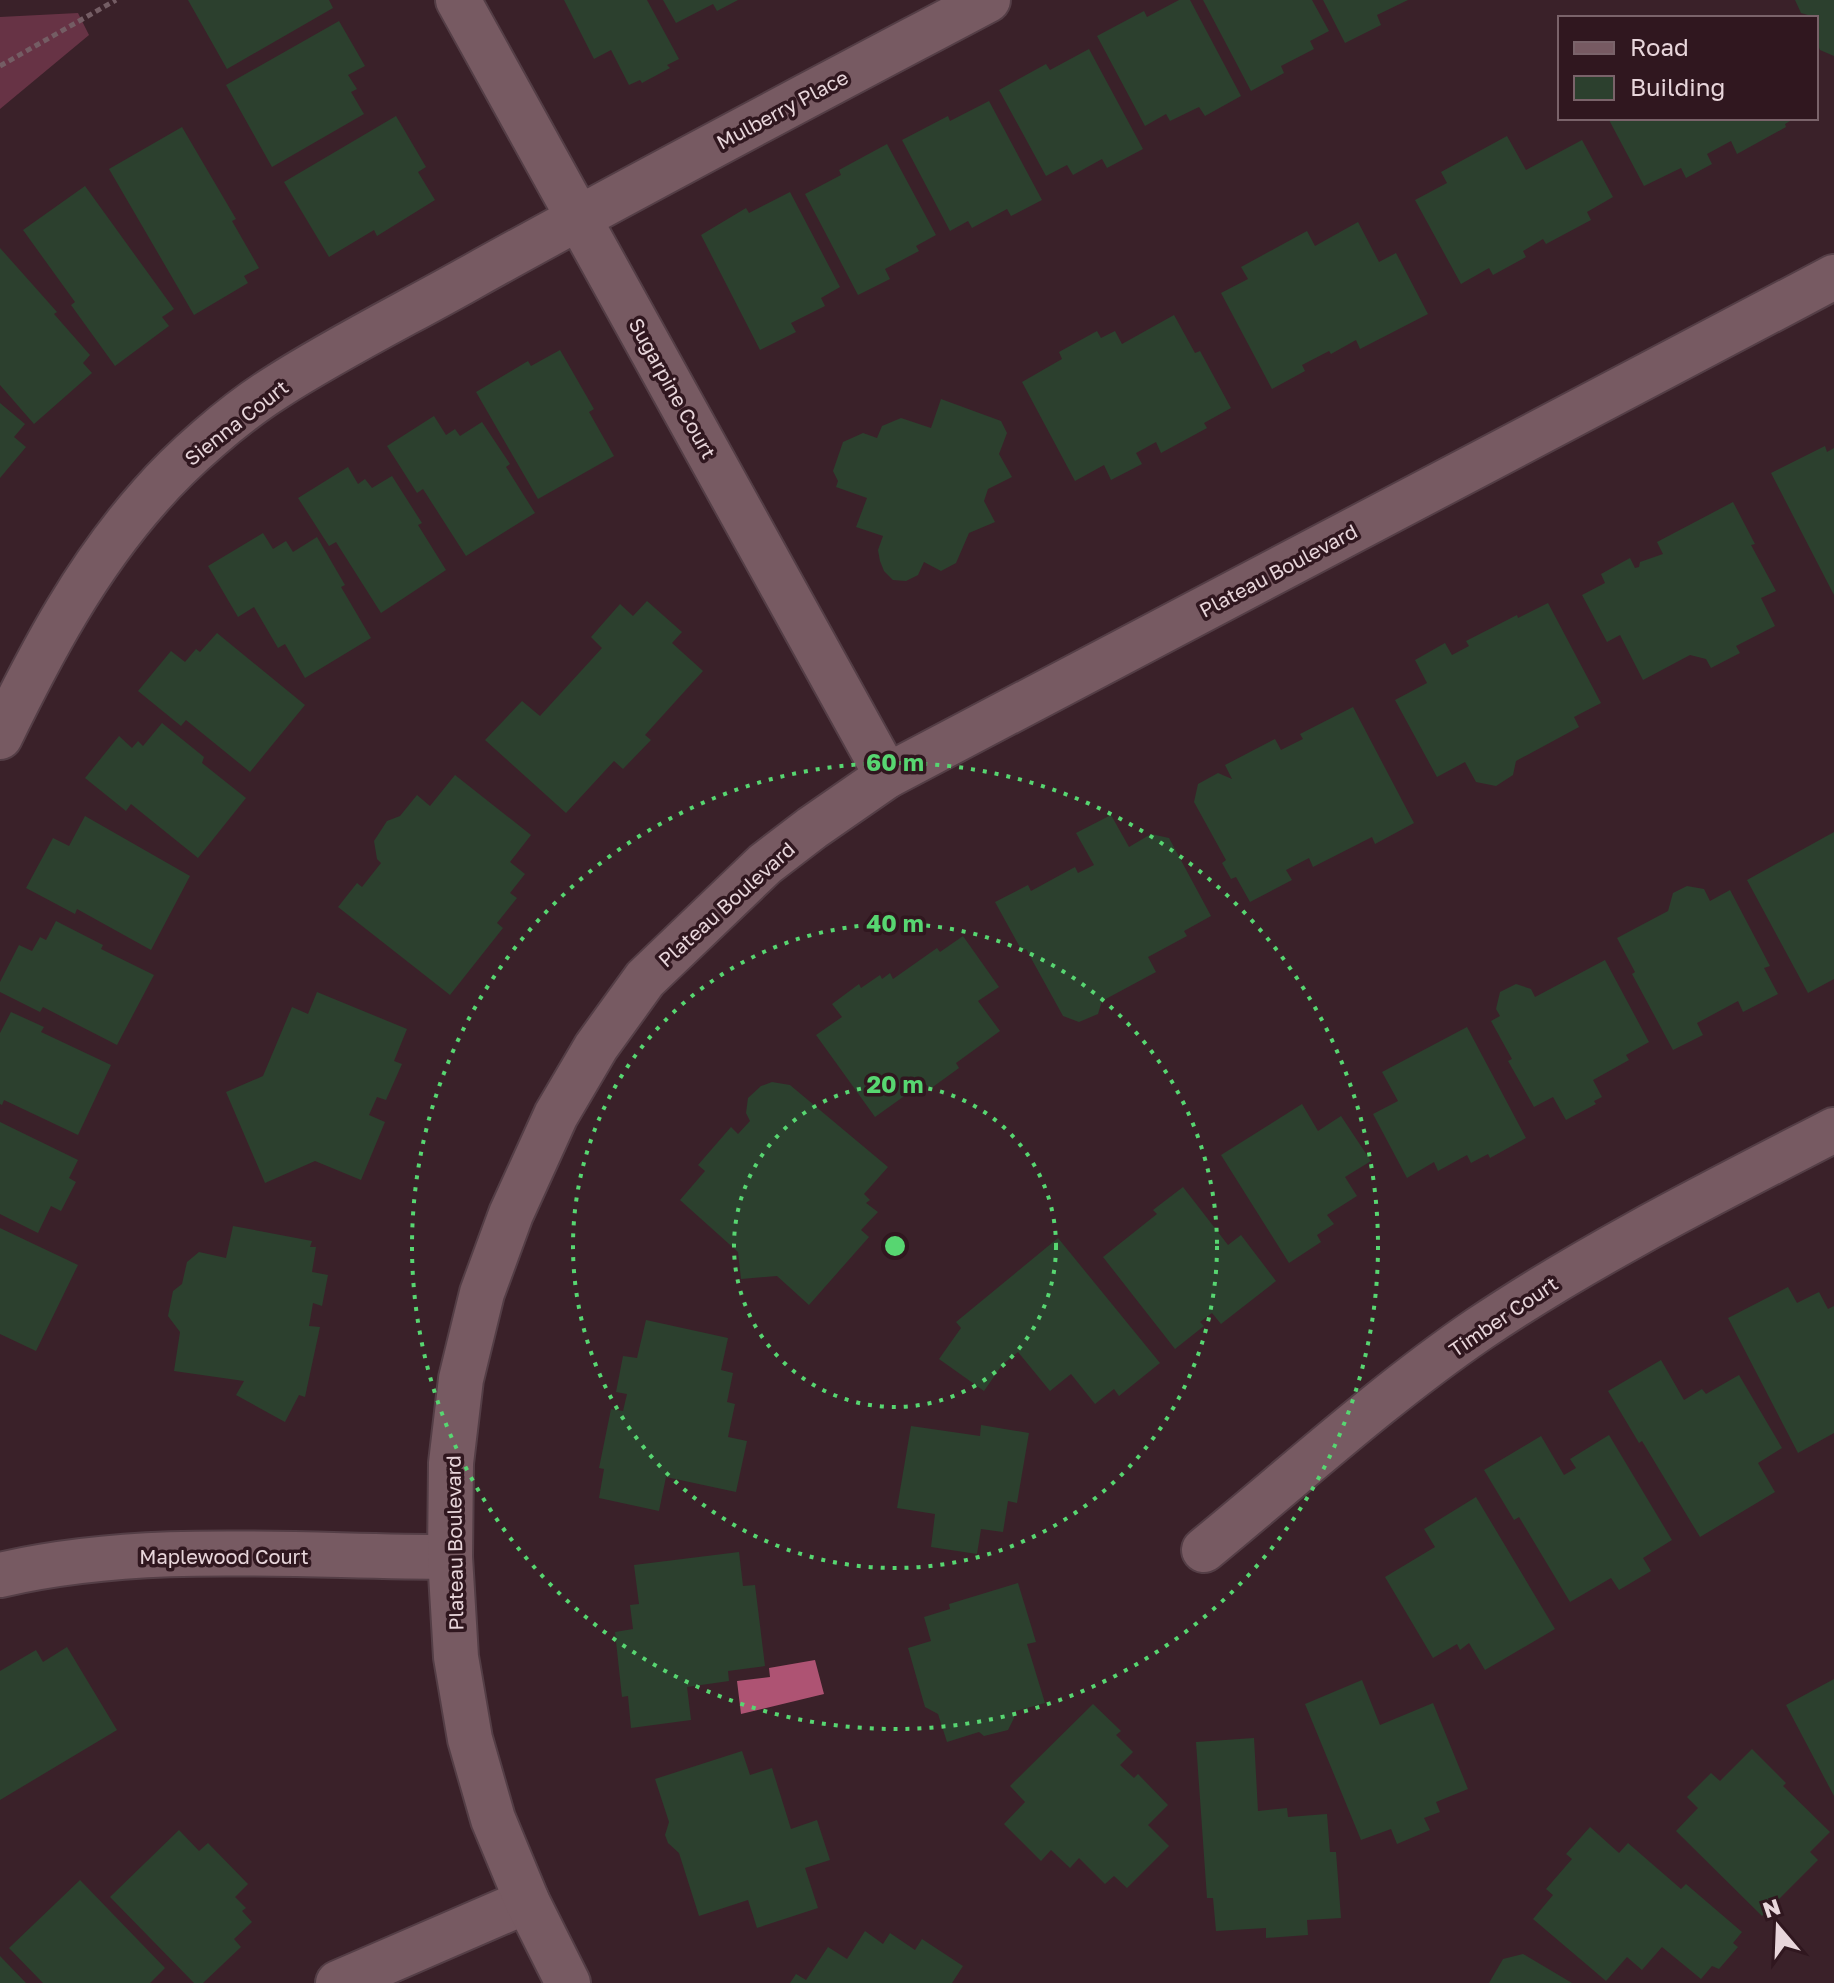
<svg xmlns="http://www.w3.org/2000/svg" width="1834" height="1983" viewBox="0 0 1834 1983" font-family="'Golos Text',sans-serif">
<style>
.green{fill:#673345}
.water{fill:#ae5373}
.building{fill:#2c402e}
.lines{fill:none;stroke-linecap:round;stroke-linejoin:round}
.street-casing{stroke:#543e46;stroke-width:48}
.secondary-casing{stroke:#543e46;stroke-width:48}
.path{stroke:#745d64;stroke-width:5;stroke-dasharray:6 4;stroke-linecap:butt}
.street{stroke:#775a62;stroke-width:44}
.secondary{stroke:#775a62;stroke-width:44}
.ring{fill:none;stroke:#57d671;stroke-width:4;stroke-dasharray:4 8}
.labels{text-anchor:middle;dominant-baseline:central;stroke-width:7;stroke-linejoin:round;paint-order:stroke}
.street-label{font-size:20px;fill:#e8d6db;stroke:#30171f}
.centre{fill:#57d671;stroke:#30171f;stroke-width:4}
.ring-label{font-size:24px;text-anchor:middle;font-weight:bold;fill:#57d671;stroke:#30171f;stroke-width:7;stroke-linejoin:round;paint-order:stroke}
</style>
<rect width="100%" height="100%" fill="#3a2129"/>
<path class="green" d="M78,13L89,35L0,109V17Z"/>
<path class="water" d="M815,1660L824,1694L741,1714L737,1681L770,1677L769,1668Z"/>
<path class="building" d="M188,0H329L333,8L227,69Z
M564,0H647L679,59L667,65L670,68L642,83L640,80L629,85L611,50L594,59Z
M663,0H738L717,11L713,4L676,23Z
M1179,0H1190L1241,96L1205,116L1199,107L1170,121L1166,114L1145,126L1097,36L1144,11L1147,17Z
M1203,0H1312L1329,31L1310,41L1314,49L1281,66L1284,73L1251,91Z
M1323,0H1408L1377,15L1381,25L1345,43Z
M1795,0H1834V56L1820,50L1816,41L1818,18L1801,13Z
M339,21L365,66L348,75L357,89L351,92L364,114L272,167L226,85Z
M1089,49L1143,149L1107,168L1102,159L1073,175L1067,165L1046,176L999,90L1046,64L1050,70Z
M989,101L1042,200L1011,216L1007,209L972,228L968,221L950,231L902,140L948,116L950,121Z
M396,116L426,167L418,172L435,200L377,236L374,230L329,257L284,182Z
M1608,118H1795L1785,124L1786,127L1737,154L1731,141L1707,154L1712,164L1686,178L1681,168L1644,186Z
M182,127L236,219L232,221L259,268L244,276L248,283L194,315L109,169Z
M1507,136L1526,170L1582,140L1613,197L1587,212L1591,220L1546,244L1543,239L1523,251L1526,257L1493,275L1489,268L1461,284L1415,200L1447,183L1441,172Z
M887,144L936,235L916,246L919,251L885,269L890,279L858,295L805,194L841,175L839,170Z
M85,186L174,309L162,317L169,326L115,366L71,305L75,302L23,230Z
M790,192L840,287L821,298L825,306L791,323L796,332L760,350L701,235L746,208L749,213Z
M1358,222L1379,262L1396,253L1428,314L1360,349L1356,340L1331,354L1329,351L1302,365L1305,371L1272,389L1221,293L1248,279L1241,267L1307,231L1315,246Z
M0,248L57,312L54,314L90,355L83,363L92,373L34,424L0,385Z
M1174,315L1195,353L1200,351L1231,408L1204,423L1207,428L1161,453L1156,442L1136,453L1142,464L1111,480L1104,465L1075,481L1022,382L1062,359L1059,352L1097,331L1101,338L1115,331L1122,344Z
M560,350L594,409L589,412L614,456L538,499L476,392L528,361L531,366Z
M941,399L1001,421L1007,433L999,454L1012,477L988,489L984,501L995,522L969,533L956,563L941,571L924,562L918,575L906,581L893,580L884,571L880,561L878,550L883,536L856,527L867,498L836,487L838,481L833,471L843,442L863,433L877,438L882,426L901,418L931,428Z
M0,403L25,424L14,437L26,447L0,478Z
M434,416L446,435L455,429L460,436L482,422L510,464L506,467L535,513L466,556L423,489L417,493L387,446Z
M1825,446L1827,452L1834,448V595L1771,473Z
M348,467L358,484L365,479L372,488L392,476L422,523L418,525L446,570L381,613L336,542L329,546L298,498Z
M1733,502L1755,544L1751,545L1776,591L1761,598L1775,626L1736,646L1740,653L1711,668L1706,659L1690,655L1643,680L1620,635L1607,642L1582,595L1605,583L1601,574L1630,558L1635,568L1639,567L1640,562L1663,554L1657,542Z
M263,533L273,549L286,541L293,552L317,537L345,585L341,587L371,638L305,678L285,644L278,648L254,607L238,617L208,566Z
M647,601L682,632L672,643L703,671L645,735L651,740L623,769L614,761L566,813L485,740L522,701L540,716L602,648L591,637L620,604L633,616Z
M1548,603L1601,703L1574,717L1579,727L1516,761L1513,775L1496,786L1476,782L1465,762L1437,777L1395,700L1427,683L1415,660L1445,643L1452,655L1469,646L1466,641L1517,615L1518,618Z
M217,633L305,705L250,772L186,720L181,726L138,691L171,651L185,662L196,649L200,652Z
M1353,707L1414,823L1375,844L1372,837L1313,867L1309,858L1286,870L1292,880L1250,902L1236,877L1231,879L1222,863L1226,860L1194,802L1198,784L1218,773L1232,779L1225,765L1275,739L1281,750L1303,739L1300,734Z
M162,723L204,757L202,763L246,798L198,858L131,804L126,811L85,778L119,736L132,748L138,741L143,746Z
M455,775L531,835L510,862L525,874L510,893L517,898L497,923L503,928L450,995L338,907L357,883L362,887L381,863L377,859L374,841L387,821L400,816L417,795L430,806Z
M1111,815L1129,847L1151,834L1169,838L1211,916L1184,931L1187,936L1148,957L1156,972L1102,1001L1098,1014L1079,1022L1063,1016L1026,949L1022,951L995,902L1028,885L1031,891L1075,867L1078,873L1094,865L1076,833Z
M85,816L190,876L151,950L77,909L75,914L26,888L53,838L69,846Z
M1834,832V979L1808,993L1747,880Z
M1687,886L1704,889L1710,901L1730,890L1770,966L1764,968L1778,994L1743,1012L1738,1001L1697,1023L1703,1035L1673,1050L1632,974L1635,972L1617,938L1668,911L1673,893Z
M56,921L103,945L101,949L154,975L117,1045L43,1007L40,1012L0,992V982L19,945L32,951L40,937L46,940Z
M963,936L999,987L978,1001L1000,1031L956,1063L959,1068L930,1089L924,1082L875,1117L816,1035L842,1017L832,1004L859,984L861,988L880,975L882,979L890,973L893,979L937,948L940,952Z
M1605,960L1649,1042L1626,1055L1629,1060L1593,1080L1602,1097L1594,1101L1596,1104L1566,1120L1553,1097L1534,1107L1508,1061L1512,1059L1491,1021L1500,1016L1496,1009L1500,992L1516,984L1531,989L1535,997Z
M317,992L407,1029L394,1061L402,1064L386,1100L377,1097L369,1115L385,1122L361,1180L315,1161L265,1183L226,1092L263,1076L292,1007L308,1014Z
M11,1012L44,1027L41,1032L111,1065L78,1135L4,1100L2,1105L0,1104V1033Z
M1467,1027L1526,1138L1490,1158L1488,1154L1471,1163L1467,1155L1438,1171L1434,1162L1407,1178L1373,1114L1398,1101L1382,1072Z
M772,1082L790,1085L888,1167L864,1194L870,1200L866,1203L878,1212L861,1230L869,1237L809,1305L777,1276L741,1279L738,1252L680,1200L705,1171L698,1165L731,1127L738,1134L750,1121L746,1113L748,1098L761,1086Z
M1302,1104L1318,1131L1341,1116L1371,1161L1345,1177L1357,1196L1327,1215L1334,1224L1317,1235L1321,1242L1289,1263L1221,1155Z
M0,1122L78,1160L69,1178L76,1182L61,1211L51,1206L38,1233L0,1214Z
M1183,1187L1228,1245L1241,1235L1276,1281L1221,1324L1212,1313L1200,1322L1204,1326L1175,1349L1103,1257L1157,1214L1153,1210Z
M233,1226L312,1241L310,1247H316L312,1272L328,1275L322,1306L313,1303L309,1326L320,1327L305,1397L299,1395L285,1422L236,1395L244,1381L174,1371L180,1332L168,1316L173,1291L182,1284L187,1262L199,1252L226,1258Z
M0,1228L78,1265L36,1351L0,1334Z
M1058,1238L1160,1363L1119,1396L1114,1389L1095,1404L1071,1374L1050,1391L1018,1352L1002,1365L984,1391L939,1359L961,1328L956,1322Z
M1788,1287L1797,1303L1819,1292L1828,1309L1834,1306V1433L1798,1453L1728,1318Z
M646,1320L728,1338L721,1370L733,1373L727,1402L735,1404L728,1437L747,1441L736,1492L666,1477L659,1511L599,1498L604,1469L599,1468L611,1409L623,1411L627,1394L616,1392L623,1356L637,1358Z
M1661,1360L1684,1400L1702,1389L1706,1394L1739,1375L1782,1448L1758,1463L1775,1492L1700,1537L1642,1441L1639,1443L1608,1391Z
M981,1425L1029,1433L1017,1503L1008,1501L1003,1532L981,1529L977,1554L931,1547L935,1514L897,1508L911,1426L980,1436Z
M1609,1435L1672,1540L1643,1558L1651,1571L1619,1590L1611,1578L1570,1602L1519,1517L1514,1520L1484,1470L1541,1436L1564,1475L1576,1468L1570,1459Z
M1476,1497L1555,1629L1485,1670L1469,1643L1460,1650L1457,1644L1433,1658L1385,1577L1435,1547L1424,1529Z
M739,1552L743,1586L755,1585L765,1666L728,1671L729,1681L687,1687L691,1720L631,1728L628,1696L622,1697L615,1632L633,1629L630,1605L639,1604L634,1565Z
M1018,1583L1036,1642L1027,1644L1045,1703L1012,1712L1014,1718L1008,1730L984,1736L979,1732L947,1742L938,1714L925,1707L908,1648L931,1641L924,1617L950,1609L949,1604Z
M67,1647L117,1730L0,1800V1671L36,1650L43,1662Z
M1834,1679V1796L1786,1705Z
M1362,1680L1380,1725L1433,1703L1468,1789L1436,1802L1440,1812L1424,1818L1430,1830L1397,1844L1391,1829L1361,1840L1305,1704Z
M1093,1704L1121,1731L1116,1735L1133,1752L1120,1765L1134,1778L1138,1774L1168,1805L1148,1825L1169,1846L1127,1888L1114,1876L1105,1884L1079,1858L1070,1868L1051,1850L1041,1861L1004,1824L1025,1802L1010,1786Z
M1254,1738L1258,1811L1287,1808L1288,1817L1327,1814L1330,1852H1336L1341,1918L1307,1920L1308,1935L1266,1938V1928L1216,1931L1213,1898H1207L1196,1742Z
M1752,1749L1786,1783L1783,1786L1830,1832L1810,1852L1818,1860L1762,1916L1676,1831L1698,1808L1687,1797L1711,1773L1720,1781Z
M742,1751L750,1775L772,1768L791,1829L817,1820L830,1860L805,1868L818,1908L757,1928L748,1900L699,1916L679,1853L668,1843L665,1835L669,1822L655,1779Z
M1590,1827L1619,1853L1628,1843L1681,1889L1686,1884L1742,1932L1733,1943L1738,1947L1719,1969L1712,1966L1701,1979L1662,1947L1642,1970L1627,1957L1606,1981L1533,1919L1553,1895L1546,1889L1572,1859L1566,1854Z
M179,1830L199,1851L208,1843L248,1884L235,1897L246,1908L242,1911L252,1922L234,1939L241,1947L203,1983H194L110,1897Z
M80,1880L165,1968L150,1983H43L9,1948Z
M865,1931L883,1944L890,1933L915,1950L922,1939L963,1966L952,1983H790L796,1974L806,1980L828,1947L847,1959Z
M1523,1954L1572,1983H1489L1503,1959Z
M0,1956L26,1983H0Z"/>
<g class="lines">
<defs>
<path id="street" d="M458,0L887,776
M0,737C42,651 86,568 150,496C182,459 234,414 275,388C337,348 404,315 468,279C640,183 814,92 988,0
M1204,1550C1293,1477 1384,1394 1479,1329C1592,1253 1714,1192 1834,1130
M0,1575C147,1541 301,1557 450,1557
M338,1983L527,1901"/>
<path id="secondary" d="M568,1983L527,1901L493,1819L470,1739L456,1657L450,1557L451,1463L461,1379L482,1293L511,1214L556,1115L596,1047L645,979L765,864L812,828L887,776L1834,277"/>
</defs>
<use href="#street" class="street-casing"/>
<use href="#secondary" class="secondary-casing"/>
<path class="path" d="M0,66L116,0"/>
<use href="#street" class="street"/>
<use href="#secondary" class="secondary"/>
</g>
<g class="ring">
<circle cx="895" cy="1246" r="161"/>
<circle cx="895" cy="1246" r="322"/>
<circle cx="895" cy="1246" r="483"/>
</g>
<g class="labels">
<g class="street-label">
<text transform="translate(782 109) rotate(-28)">Mulberry Place</text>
<text transform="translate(673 388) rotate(61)">Sugarpine Court</text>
<text transform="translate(236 422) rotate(-38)">Sienna Court</text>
<text transform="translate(1278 570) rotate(-28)">Plateau Boulevard</text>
<text transform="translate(726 904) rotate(-42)">Plateau Boulevard</text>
<text transform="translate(1503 1316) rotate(-34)">Timber Court</text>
<text transform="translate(454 1543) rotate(-91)">Plateau Boulevard</text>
<text x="224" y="1556">Maplewood Court</text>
</g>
</g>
<circle cx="895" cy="1246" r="12" class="centre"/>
<g class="ring-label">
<text x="895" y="771">60 m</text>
<text x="895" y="932">40 m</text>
<text x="895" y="1093">20 m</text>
</g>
<rect x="1558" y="16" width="260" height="104" fill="#30171f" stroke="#7a636a" stroke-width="2"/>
<rect x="1574" y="42" width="40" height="12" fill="#775a62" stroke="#7a636a" stroke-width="2"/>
<text x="1630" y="56" font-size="24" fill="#e8d6db">Road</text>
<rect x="1574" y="76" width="40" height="24" fill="#2c402e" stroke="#7a636a" stroke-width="2"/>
<text x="1630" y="96" font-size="24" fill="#e8d6db">Building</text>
<g transform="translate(1778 1927) rotate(341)" stroke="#30171f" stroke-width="6" paint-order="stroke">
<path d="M0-6L14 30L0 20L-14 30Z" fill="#e8d6db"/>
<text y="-12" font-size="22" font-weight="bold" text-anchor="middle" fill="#e8d6db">N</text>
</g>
</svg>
